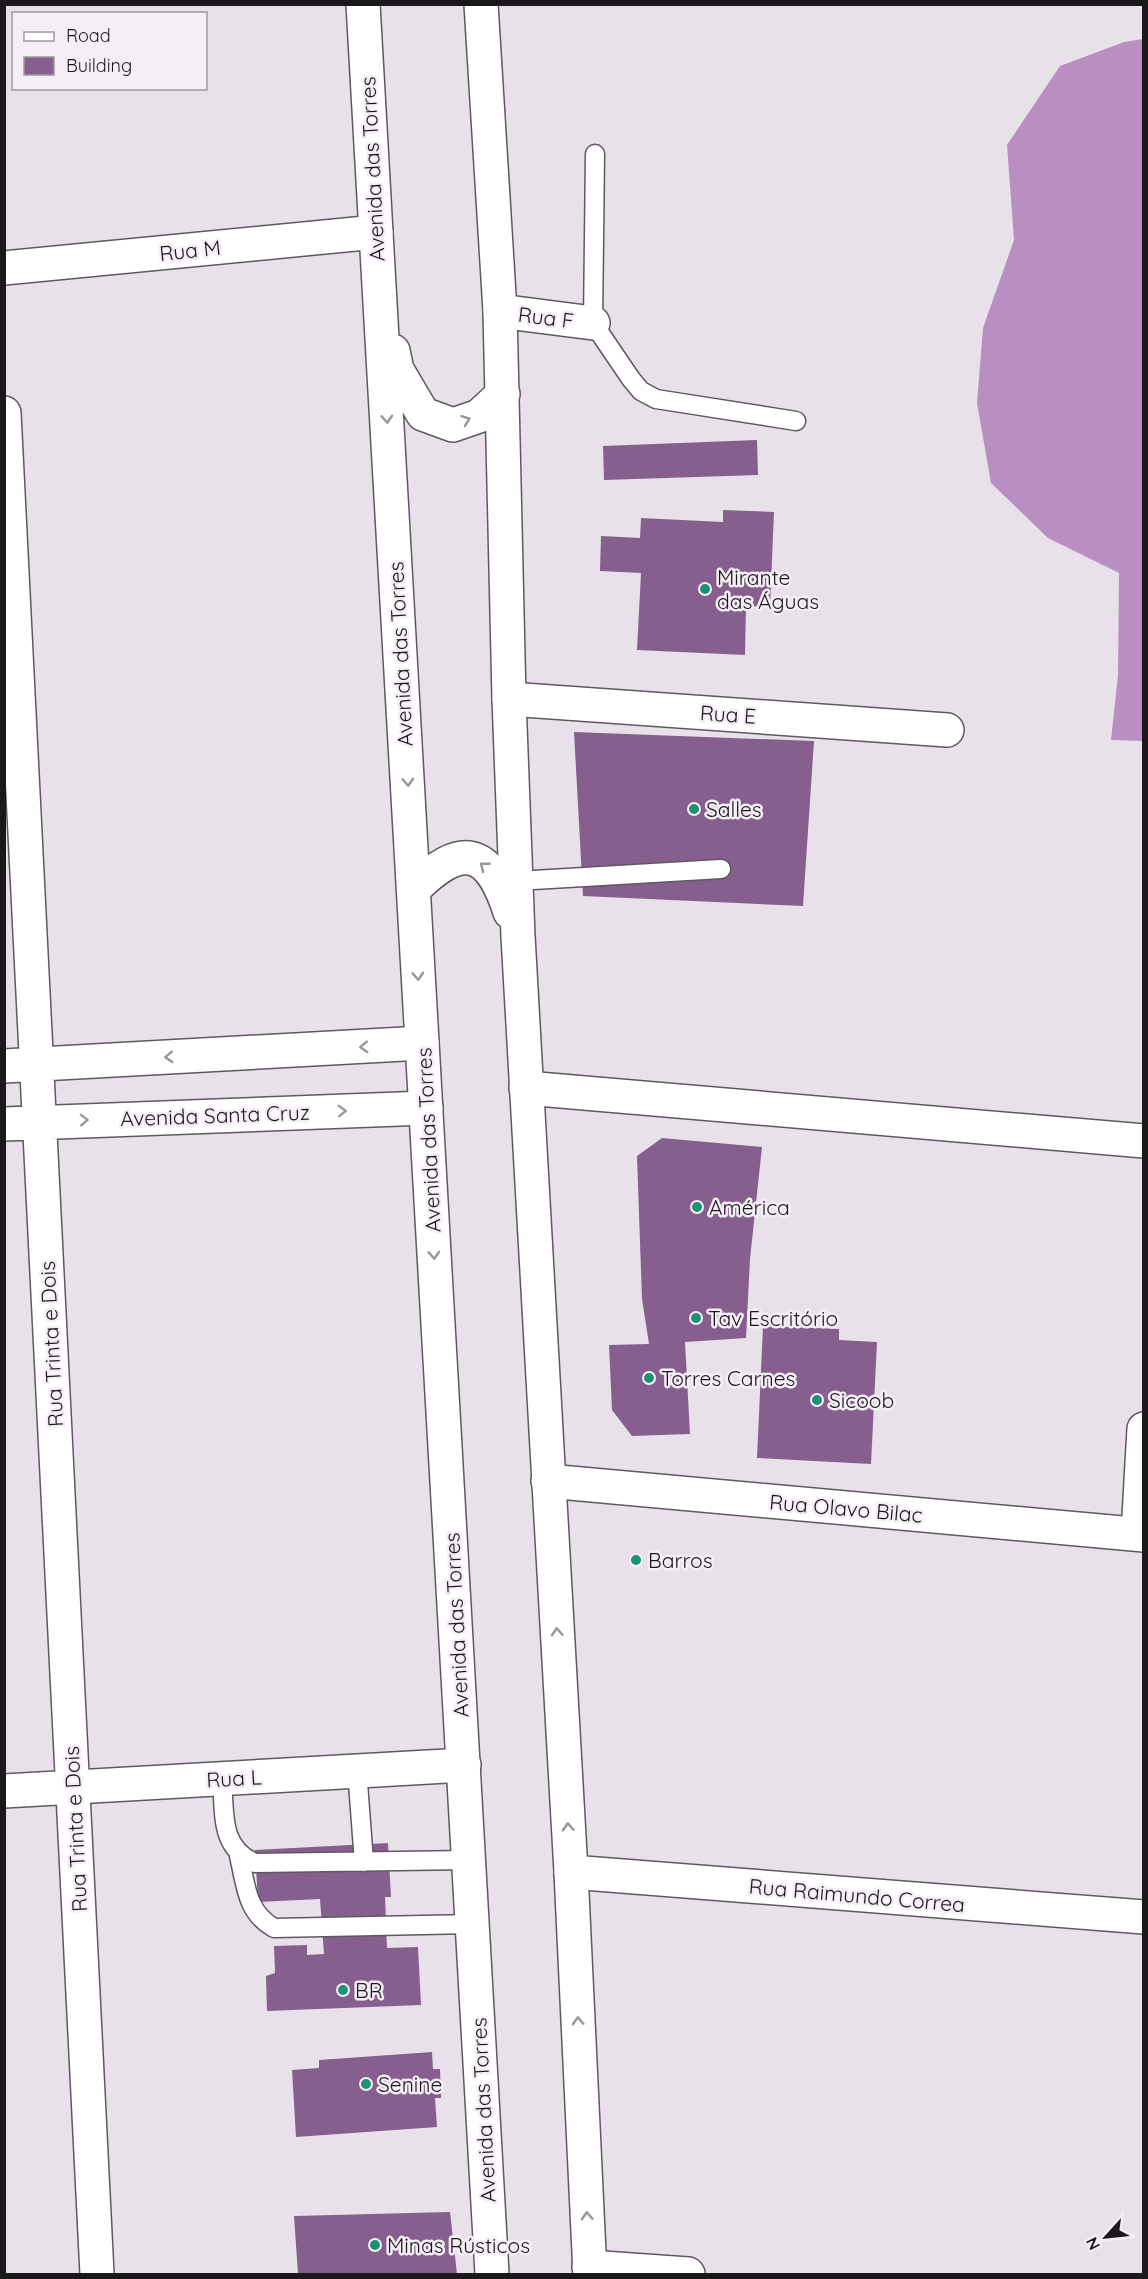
<svg xmlns="http://www.w3.org/2000/svg" width="1148" height="2279" viewBox="0 0 1148 2279" font-family="Quicksand,sans-serif">
<style>
.forest{fill:#b98fc1}
.building{fill:#875f8e}
.lines{fill:none;stroke-linecap:round;stroke-linejoin:round}
.lane-casing{stroke:#5f5860;stroke-width:21}
.street-casing{stroke:#5f5860;stroke-width:36}
.primary-casing{stroke:#5f5860;stroke-width:36}
.lane{stroke:#fff;stroke-width:18}
.street{stroke:#fff;stroke-width:33}
.primary{stroke:#fff;stroke-width:33}
.oneway{stroke:#989798}
.poi-dot{fill:#1d9175;stroke:#f6eef7;stroke-width:2}
.labels{text-anchor:middle;dominant-baseline:central;stroke-width:5;stroke-linejoin:round;paint-order:stroke}
.street-label{font-size:21px;fill:#1b181b;stroke:#f6eef7}
.poi-label{font-size:21px;fill:#1b181b;stroke:#f6eef7;text-anchor:start}
</style>
<rect width="100%" height="100%" fill="#e8e1ea"/>
<path class="forest" d="M1143,39L1144,741H1143L1111,740L1118,675L1119,573L1048,538L991,483L977,403L983,328L1014,240L1007,145L1060,66L1124,42Z"/>
<path class="building" d="M757,440L758,475L604,480L603,446Z
M723,510L774,512L770,607L746,606L745,655L637,650L641,573L600,571L601,536L640,538L641,518L723,522Z
M574,732L814,741L803,906L583,896Z
M662,1138L762,1147L750,1259L746,1338L685,1342L690,1434L632,1436L612,1410L609,1345L649,1344L642,1299L637,1156Z
M763,1326L839,1329V1340L877,1342L871,1464L757,1458Z
M388,1843L391,1897H385L387,1948L418,1947L421,2005L267,2011L266,1976L275,1973L274,1946L307,1945V1955L324,1954L320,1899L258,1902L255,1850Z
M432,2052L433,2069H440L441,2098H435L437,2127L296,2137L292,2070L319,2068V2060Z
M450,2212L457,2274H298L294,2216Z"/>
<g class="lines">
<defs>
<path id="lane" d="M595,154L593,323L631,379L641,391L656,399L796,421
M516,881L721,869
M357,1770L364,1862
M222,1779C225,1813 219,1847 255,1863L469,1860
M239,1856C246,1885 246,1912 274,1928L473,1924"/>
<path id="street" d="M4,268L376,232
M500,311L593,323
M4,413L97,2274
M509,699L947,730
M4,1066L422,1043
M526,1088L1144,1141
M4,1124L426,1108
M548,1481L1144,1535
M1138,1534L1144,1429
M4,1791L464,1765
M571,1872L1144,1917
M589,2267L688,2274"/>
<path id="primary" d="M363,4L492,2274
M481,4L500,311L509,699L518,936L571,1872L590,2274
M393,351L397,370L423,414L453,425L479,416L503,394
M414,889C461,842 489,847 510,912"/>
</defs>
<use href="#lane" class="lane-casing"/>
<use href="#street" class="street-casing"/>
<use href="#primary" class="primary-casing"/>
<use href="#lane" class="lane"/>
<use href="#street" class="street"/>
<use href="#primary" class="primary"/>
</g>
<defs><path id="oneway-chevron" d="M-2-3.5L2.5 0L-2 3.5" fill="none" stroke-width="1.6" stroke-linecap="round" stroke-linejoin="round" transform="scale(1.5)"/></defs>
<g class="oneway">
<use href="#oneway-chevron" transform="translate(387 419) rotate(87)"/>
<use href="#oneway-chevron" transform="translate(466 420) rotate(-20)"/>
<use href="#oneway-chevron" transform="translate(408 782) rotate(87)"/>
<use href="#oneway-chevron" transform="translate(484 866) rotate(-141)"/>
<use href="#oneway-chevron" transform="translate(418 976) rotate(87)"/>
<use href="#oneway-chevron" transform="translate(364 1047) rotate(177)"/>
<use href="#oneway-chevron" transform="translate(169 1057) rotate(177)"/>
<use href="#oneway-chevron" transform="translate(342 1111) rotate(-2)"/>
<use href="#oneway-chevron" transform="translate(84 1120) rotate(-2)"/>
<use href="#oneway-chevron" transform="translate(434 1255) rotate(87)"/>
<use href="#oneway-chevron" transform="translate(557 1632) rotate(-93)"/>
<use href="#oneway-chevron" transform="translate(568 1827) rotate(-93)"/>
<use href="#oneway-chevron" transform="translate(578 2021) rotate(-93)"/>
<use href="#oneway-chevron" transform="translate(587 2216) rotate(-93)"/>
</g>
<g class="poi-dot">
<circle cx="705" cy="589" r="6"/>
<circle cx="694" cy="809" r="6"/>
<circle cx="697" cy="1207" r="6"/>
<circle cx="696" cy="1318" r="6"/>
<circle cx="649" cy="1378" r="6"/>
<circle cx="817" cy="1400" r="6"/>
<circle cx="636" cy="1560" r="6"/>
<circle cx="343" cy="1990" r="6"/>
<circle cx="366" cy="2084" r="6"/>
<circle cx="375" cy="2245" r="6"/>
</g>
<g class="labels">
<g class="street-label">
<text transform="translate(372 169) rotate(-93)">Avenida das Torres</text>
<text transform="translate(190 250) rotate(-6)">Rua M</text>
<text transform="translate(546 317) rotate(7)">Rua F</text>
<text transform="translate(400 654) rotate(-93)">Avenida das Torres</text>
<text transform="translate(728 714) rotate(4)">Rua E</text>
<text transform="translate(215 1115) rotate(-2)">Avenida Santa Cruz</text>
<text transform="translate(428 1140) rotate(-93)">Avenida das Torres</text>
<text transform="translate(51 1344) rotate(-93)">Rua Trinta e Dois</text>
<text transform="translate(846 1508) rotate(5)">Rua Olavo Bilac</text>
<text transform="translate(456 1625) rotate(-93)">Avenida das Torres</text>
<text transform="translate(234 1778) rotate(-3)">Rua L</text>
<text transform="translate(75 1829) rotate(-93)">Rua Trinta e Dois</text>
<text transform="translate(857 1895) rotate(5)">Rua Raimundo Correa</text>
<text transform="translate(483 2110) rotate(-93)">Avenida das Torres</text>
</g>
<g class="poi-label">
<text x="717" y="577">Mirante<tspan x="717" dy="24">das Águas</tspan></text>
<text x="706" y="809">Salles</text>
<text x="709" y="1207">América</text>
<text x="708" y="1318">Tav Escritório</text>
<text x="661" y="1378">Torres Carnes</text>
<text x="829" y="1400">Sicoob</text>
<text x="648" y="1560">Barros</text>
<text x="355" y="1990">BR</text>
<text x="378" y="2084">Senine</text>
<text x="387" y="2245">Minas Rústicos</text>
</g>
</g>
<rect width="1148" height="2279" fill="none" stroke="#1b181b" stroke-width="12"/>
<rect x="12" y="12" width="195" height="78" fill="#f6eef7" stroke="#9e989f" stroke-width="1.5"/>
<rect x="24" y="32" width="30" height="9" fill="#ffffff" stroke="#9e989f" stroke-width="1.5"/>
<text x="66" y="42" font-size="18" fill="#1b181b">Road</text>
<rect x="24" y="57" width="30" height="18" fill="#875f8e" stroke="#9e989f" stroke-width="1.5"/>
<text x="66" y="72" font-size="18" fill="#1b181b">Building</text>
<g transform="translate(1106 2237) rotate(243)" stroke="#f6eef7" stroke-width="4.5" paint-order="stroke">
<path d="M0-4.5L10 22L0 15L-10 22Z" fill="#1b181b"/>
<text y="-9" font-size="16" font-weight="bold" text-anchor="middle" fill="#1b181b">N</text>
</g>
</svg>
